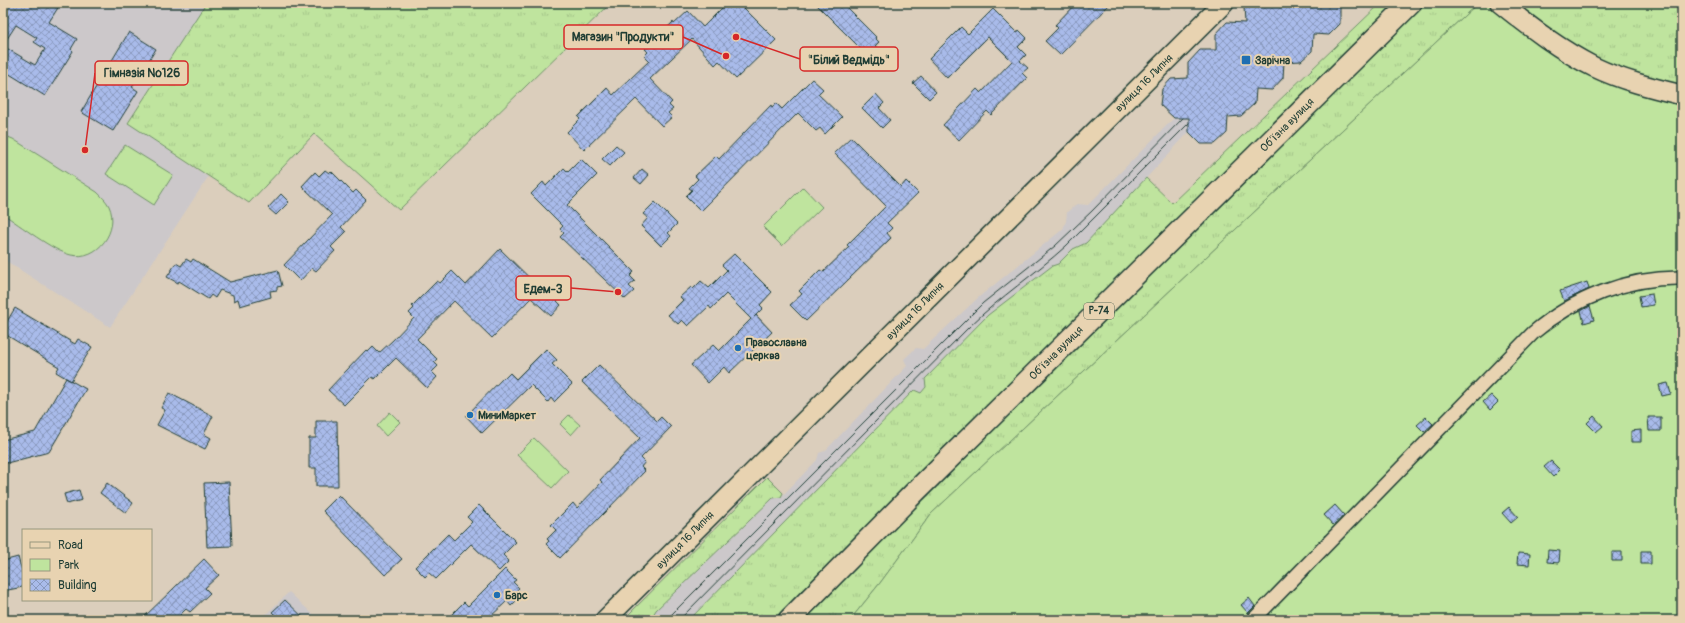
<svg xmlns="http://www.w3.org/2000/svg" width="1685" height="623" viewBox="0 0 1685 623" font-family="Pangolin,sans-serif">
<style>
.built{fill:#ccc8ca}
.grass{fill:url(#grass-tufts);stroke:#6f9069}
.green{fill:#bfe49e;stroke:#6f9069}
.building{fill:url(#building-cross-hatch);stroke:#1f3d34}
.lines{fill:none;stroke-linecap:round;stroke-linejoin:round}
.street-casing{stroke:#1f3d34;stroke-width:16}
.secondary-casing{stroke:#1f3d34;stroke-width:22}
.primary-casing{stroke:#1f3d34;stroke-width:24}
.street{stroke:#e8d3b1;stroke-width:13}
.secondary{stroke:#e8d3b1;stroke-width:19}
.primary{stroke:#e8d3b1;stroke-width:21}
.tram{stroke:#1f3d34;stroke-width:1}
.poi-dot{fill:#1f6fb2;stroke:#e8d3b1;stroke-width:1.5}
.labels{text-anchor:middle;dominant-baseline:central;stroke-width:4;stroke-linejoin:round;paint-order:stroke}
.shield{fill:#e8d3b1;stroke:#5b6a5a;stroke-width:1}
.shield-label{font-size:10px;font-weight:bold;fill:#1f3d34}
.poi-label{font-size:11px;font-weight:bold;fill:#1f3d34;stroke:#e8d3b1;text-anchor:start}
.street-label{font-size:11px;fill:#1f3d34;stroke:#e8d3b1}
.leader{fill:none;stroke:#d62828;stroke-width:1.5}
.callout-dot{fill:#d62828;stroke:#e8d3b1;stroke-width:1.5}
.callout{fill:#e8d3b1;stroke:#d62828;stroke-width:1.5}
.callout-label{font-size:12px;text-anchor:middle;font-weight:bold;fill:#1f3d34}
</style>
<defs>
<pattern id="grass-tufts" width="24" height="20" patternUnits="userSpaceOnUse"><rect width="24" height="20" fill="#bfe49e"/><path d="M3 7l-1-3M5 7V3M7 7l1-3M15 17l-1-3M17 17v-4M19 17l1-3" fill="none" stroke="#a4c489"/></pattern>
<pattern id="building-cross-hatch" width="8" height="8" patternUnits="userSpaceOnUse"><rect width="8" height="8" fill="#a9bbea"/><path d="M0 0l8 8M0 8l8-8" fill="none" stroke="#8999be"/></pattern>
</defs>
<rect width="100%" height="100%" fill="#dbcebc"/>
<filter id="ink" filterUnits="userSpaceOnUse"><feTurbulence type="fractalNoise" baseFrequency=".025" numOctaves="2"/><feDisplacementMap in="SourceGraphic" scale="8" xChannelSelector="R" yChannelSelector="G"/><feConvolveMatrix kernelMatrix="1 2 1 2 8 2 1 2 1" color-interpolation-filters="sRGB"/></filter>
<g filter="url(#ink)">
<path class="built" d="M3,3H206L128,122L208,177L110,327L3,259Z
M1174,118H1189V132L1086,243L1073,249L1058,264L1052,266L921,393L914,390L689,620H650L656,610L773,498L781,497L817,460L819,453L825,451L907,366L904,359L916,348L923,349L979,297L1063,229L1066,221L1067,212L1077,204L1088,205Z
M289,592L319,620H260Z"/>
<path class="grass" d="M206,3H611L399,210L314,134L249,203L128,123Z
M1381,3H1478L931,514L880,583L850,620H689L914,390L921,393L926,387L925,379L988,315L1052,266L1058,264L1073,249L1086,243L1146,178L1172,203Z
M1500,3H1682V95L1627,80Z
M767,477L783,493L781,497L773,498L656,610L650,620H623Z"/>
<path class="green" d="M1478,3H1500L1543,36L1682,95V620H850L880,583L931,514Z
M3,135L13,139L97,192C101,196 106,200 109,206C120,230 98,261 71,255C53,251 20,225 3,214Z
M125,145L173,175L154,205L106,174Z
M803,187L822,207L782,246L763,227Z
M390,412L400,422L386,436L377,426Z
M569,415L580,425L571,435L560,424Z
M534,438L568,471L552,488L517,455Z"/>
<path class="building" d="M3,3H61L49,22L77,39L71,49L73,51L45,96L3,70V46L35,65L45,49L34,42L37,38L16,25L3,45Z
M727,3H739L776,40L736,79L719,61L715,65L692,39L650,79L672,102L669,105L673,109L668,113L672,117L662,126L636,99L584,150L567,132L580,119L578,117L607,88L613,95L649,61L644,56L648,52L645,49L673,22L674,24L688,11L703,27Z
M815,3H842L876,37L875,38L879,42L875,46L881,51L872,60Z
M1076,3H1111L1060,55L1045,41L1058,28L1055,25Z
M1247,3H1336L1340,6V24L1329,35L1313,34L1312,51L1301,61L1284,62L1283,78L1272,90L1256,89L1255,103L1241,116L1228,117L1227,133L1215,144H1201L1189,132V118H1174L1160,105L1162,89L1171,79L1188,78V63L1200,50H1216V34L1227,22L1245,23L1244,7Z
M993,9L1017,33L1019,30L1027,38L1018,47L1026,55L1020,61L1028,68L1022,73L1027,78L991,115L987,111L959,140L943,125L977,89L981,93L1012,61L988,37L947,78L929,59L961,27L968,34Z
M129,32L156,49L132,87L138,91L113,131L81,112Z
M921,76L936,92L929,99L913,83Z
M812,79L823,89L818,94L842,117L825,134L820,128L816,131L798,113L701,211L686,196L692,190L689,188L698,179L695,176L716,156L719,159L771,105L772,107L776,103L782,109Z
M876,94L884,103L879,108L890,120L882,128L862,108Z
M851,137L901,187L906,181L918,193L887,223L892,228L887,233L891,238L806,321L790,305L802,294L799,291L820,270L823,272L849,247L847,245L886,206L834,153Z
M616,145L624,152L610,166L602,159Z
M581,159L597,175L567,205L634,272L630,276L635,281L629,286L634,291L625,299L560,237L564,233L560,229L563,226L531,194L543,182L546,186L564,168L568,172Z
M642,169L649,175L641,184L634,178Z
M325,170L329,173L331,171L353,193L356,190L366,200L341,227L346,232L331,247L335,251L316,271L312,268L300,281L284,265L332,215L302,186L315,172L319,176Z
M281,194L289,202L276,215L268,208Z
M655,202L677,224L668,233L671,236L661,246L641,226L648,218L643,214Z
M500,249L548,296L550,294L561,305L551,316L531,298L492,338L454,301L417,339L437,359L434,362L438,366L432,372L437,377L427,388L396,358L375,379L372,377L344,405L328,390L366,350L368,352L373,347L379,353L393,340L414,318L409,313L414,308L412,306L437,281L440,283L452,271L466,285Z
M734,254L772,292L760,305L763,308L754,317L756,315L772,332L729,373L724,367L708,383L691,365L713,345L719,351L751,319L726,294L711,309L709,306L688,326L682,320L678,324L668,315L683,300L680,297L691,287L693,289L701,281L709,288L727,270L722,265Z
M186,259L191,262L193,259L230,282L278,270L282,286L277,287V290L270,291L271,297L240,306L238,299L234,301L233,295L220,290L215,298L211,295L208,299L179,281L178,283L167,277L176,263L181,266Z
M1587,282L1589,289L1564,301L1560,291Z
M1652,294L1654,305L1641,307L1639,296Z
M1590,306L1594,320L1584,323L1581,311Z
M15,308L75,344L78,339L92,347L71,381L56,372L59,367L3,333V328Z
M546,349L557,360L552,364L572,384L554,402L551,398L548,402L531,385L482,433L466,416L504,377L505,378L510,373L516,379Z
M599,365L657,421L661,417L671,427L641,458L645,462L641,467L645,471L560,558L546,544L549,541L547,539L556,530L551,525L573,503L577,508L602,482L600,480L640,438L582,382Z
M66,378L86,389L49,452L3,464V440L35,432Z
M1668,383L1671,394L1662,396L1659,385Z
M169,393L213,416L204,434L211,438L205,449L157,425L165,410L161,408Z
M1491,395L1498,402L1490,410L1483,402Z
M1594,416L1603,426L1596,432L1587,423Z
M1426,417L1433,424L1424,432L1417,425Z
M1648,417H1661V431H1649Z
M316,421H337L338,486H316V468H309V438H316Z
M1641,430V442H1631V431Z
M1551,461L1560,470L1553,477L1544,467Z
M229,482L232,546L207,547L204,483Z
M107,483L133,503L126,513L100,493Z
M79,490L82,500L67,504L64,494Z
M339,495L402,559L385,575L323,511Z
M479,505L516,542L503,555L509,561L499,571L471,544L436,579L429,573L425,577L415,567L448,534L454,540L472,522L467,517Z
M1335,505L1344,515L1333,525L1324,515Z
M1509,507L1518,517L1511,523L1502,513Z
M1548,550L1560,551L1559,563L1547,562Z
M1641,551H1651V564H1641Z
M1612,552H1622V561H1612Z
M1518,553L1530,554L1529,565L1517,564Z
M18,557L23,575V587L3,591V561Z
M204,559L219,575L205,588L210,593L190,612L186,609L175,620H141Z
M505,569L516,580L513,582L519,588L514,593L519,598L511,606L507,601L487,620H446L464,602L468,606Z
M1249,598L1255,606L1248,613L1241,605Z
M285,600L306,620H280L272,612Z"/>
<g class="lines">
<defs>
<path id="street" d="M1253,620L1533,333C1574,298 1628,277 1682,278"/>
<path id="secondary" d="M1500,3C1530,27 1560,50 1594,67C1621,80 1653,88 1682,95
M605,620L1224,3"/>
<path id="primary" d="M789,620L915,492L1411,3"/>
</defs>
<use href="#street" class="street-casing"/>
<use href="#secondary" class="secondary-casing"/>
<use href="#primary" class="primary-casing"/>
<use href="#street" class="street"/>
<use href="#secondary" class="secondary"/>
<use href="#primary" class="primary"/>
<path class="tram" d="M666,620L983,303L1055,246L1092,211L1183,118
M679,620L970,326C1000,297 1035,274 1066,246L1189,123"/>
</g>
</g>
<g class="poi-dot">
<rect x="1241" y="55" width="10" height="10" rx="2"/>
<circle cx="738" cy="348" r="4"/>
<circle cx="470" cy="415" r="4"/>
<circle cx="497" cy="595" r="4"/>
</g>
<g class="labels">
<rect class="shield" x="1084" y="303" width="30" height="16" rx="3"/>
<g class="shield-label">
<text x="1099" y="311">Р-74</text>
</g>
<g class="poi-label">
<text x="1255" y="60">Зарічна</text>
<text x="746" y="342">Православна<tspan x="746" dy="13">церква</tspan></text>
<text x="478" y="415">МиниМаркет</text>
<text x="505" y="595">Барс</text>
</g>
<g class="street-label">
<text transform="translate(1144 83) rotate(-45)">вулиця 16 Липня</text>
<text transform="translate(1287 125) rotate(-45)">Обʼїзна вулиця</text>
<text transform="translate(915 311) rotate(-45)">вулиця 16 Липня</text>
<text transform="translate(1056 353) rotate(-45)">Обʼїзна вулиця</text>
<text transform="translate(685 540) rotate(-45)">вулиця 16 Липня</text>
</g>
</g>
<path class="leader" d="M726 56L683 37M736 37L800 59M85 150L95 73M618 292L571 288"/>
<g class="callout-dot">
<circle cx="726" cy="56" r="4"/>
<circle cx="736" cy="37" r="4"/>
<circle cx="85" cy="150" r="4"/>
<circle cx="618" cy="292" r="4"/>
</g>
<g class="callout">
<rect x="564" y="25" width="119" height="24" rx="4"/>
<rect x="800" y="47" width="98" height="24" rx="4"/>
<rect x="95" y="61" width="93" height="24" rx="4"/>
<rect x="516" y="276" width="55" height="24" rx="4"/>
</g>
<g class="callout-label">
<text x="623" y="41">Магазин "Продукти"</text>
<text x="849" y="64">"Білий Ведмідь"</text>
<text x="142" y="77">Гімназія №126</text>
<text x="543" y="293">Едем-3</text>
</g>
<rect width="1685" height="623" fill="none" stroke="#e8d3b1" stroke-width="16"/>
<rect x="8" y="8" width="1669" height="607" fill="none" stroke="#1f3d34" stroke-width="1.5" filter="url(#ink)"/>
<rect x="22" y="529" width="130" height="72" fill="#e8d3b1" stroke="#98977f"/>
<rect x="30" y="542" width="20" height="6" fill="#e8d3b1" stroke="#98977f"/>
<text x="58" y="549" font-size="12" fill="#1f3d34">Road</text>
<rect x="30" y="559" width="20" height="12" fill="#bfe49e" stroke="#98977f"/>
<text x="58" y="569" font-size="12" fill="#1f3d34">Park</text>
<rect x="30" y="579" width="20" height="12" fill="url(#building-cross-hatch)" stroke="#98977f"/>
<text x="58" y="589" font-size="12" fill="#1f3d34">Building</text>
</svg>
